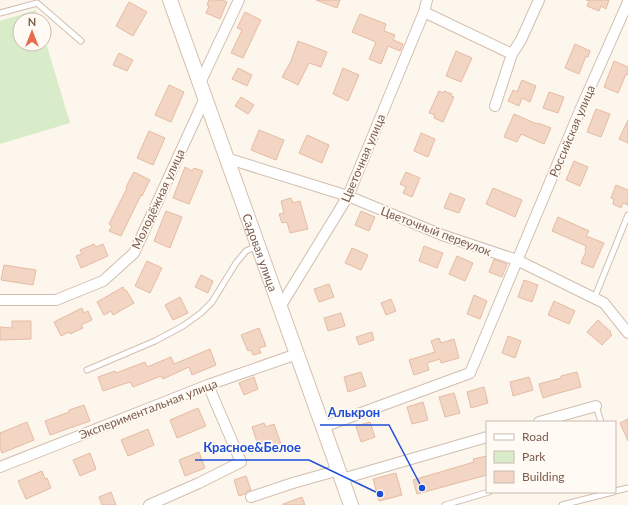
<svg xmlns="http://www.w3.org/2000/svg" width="628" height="505" viewBox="0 0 628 505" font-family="Lato,sans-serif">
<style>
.green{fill:#d8ecc9}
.building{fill:#f3d5c3;stroke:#e6bba3}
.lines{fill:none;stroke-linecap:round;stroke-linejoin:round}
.service-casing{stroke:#d1beb0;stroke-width:7}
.minor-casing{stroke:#d1beb0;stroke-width:12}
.secondary-casing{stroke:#d6c0b0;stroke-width:16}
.service{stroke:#fff;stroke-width:5}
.minor{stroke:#fff;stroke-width:10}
.secondary{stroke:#fff;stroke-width:14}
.labels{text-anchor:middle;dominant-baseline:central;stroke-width:3.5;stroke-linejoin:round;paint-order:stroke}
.street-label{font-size:12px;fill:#7a5c4d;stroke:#fffaf3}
.leader{fill:none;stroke:#1d4ed8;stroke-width:1.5}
.callout-dot{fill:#1d4ed8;stroke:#fffaf3;stroke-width:1.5}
.callout-label{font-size:13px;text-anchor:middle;font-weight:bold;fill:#1d4ed8;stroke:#fffaf3;stroke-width:3.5;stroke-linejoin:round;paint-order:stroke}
</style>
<rect width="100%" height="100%" fill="#fdf6ec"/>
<path class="green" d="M36,10L39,20H20V44H44V36L70,123L0,144V21Z"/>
<path class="building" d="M209,0H222L227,2L220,19L206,13L209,6L207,5Z
M316,0H340L337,8Z
M586,0H609L606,9L601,6L599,11L587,6L589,1Z
M129,2L147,12L133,36L116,26Z
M245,12L261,20L243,58L231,53L242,30L237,28Z
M360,14L386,24L384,31L395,35L393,40L403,44L400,51L388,46L381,64L369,59L376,42L352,32Z
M298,41L327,52L321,67L309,63L298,85L282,77L291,61Z
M575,44L590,51L588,57L586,56L579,74L565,68Z
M456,51L472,58L461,82L446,76Z
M119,53L133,60L127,71L113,65Z
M614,61L628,67V75L626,74L618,93L604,87Z
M238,68L252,75L247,86L232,79Z
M343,68L359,75L348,101L333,94Z
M522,80L536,86L530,102L522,98L519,106L508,101L513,90L517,92Z
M169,85L184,92L171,122L155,115Z
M439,91L443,93L444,91L452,94L451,96L454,97L443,122L434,118L435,115L429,113Z
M549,92L564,97L558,113L543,108Z
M241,97L254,105L248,114L235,106Z
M596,109L610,114L601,137L587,132Z
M514,114L537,124L538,123L551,128L544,144L521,134L517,142L504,137Z
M628,120V143L619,139Z
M259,130L284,140L276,160L251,150Z
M149,131L165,138L153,165L137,158Z
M421,133L435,139L428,157L414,151Z
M307,135L329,145L322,163L299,153Z
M574,161L588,167L580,186L566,180Z
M185,167L192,171L194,168L203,171L189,204L173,198Z
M134,172L150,180L142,196L141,195L121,236L109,231L112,226L109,224L127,188L126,187Z
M406,172L420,178L412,197L403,193L406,187L400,184Z
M616,185L628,190V205L623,203L621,208L613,204L614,199L611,198Z
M493,188L522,200L515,217L486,204Z
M450,193L465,199L459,213L444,208Z
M291,198L293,203L300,201L308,229L290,233L287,222L282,223L279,214L284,213L281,201Z
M166,211L182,217L170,248L154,241Z
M361,211L375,217L369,231L355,225Z
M558,217L589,231L586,236L604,243L593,268L581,263L586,251L585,250L586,246L552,231Z
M94,244L96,247L103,244L108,256L81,268L76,256L82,254L80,250Z
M424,246L443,253L437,268L419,261Z
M352,248L368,255L361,270L345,263Z
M457,256L473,263L465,281L449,274Z
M494,259L507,264L502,277L489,272Z
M147,261L162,268L150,293L135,286Z
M4,265L36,270L33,285L1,280Z
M201,275L213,281L208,293L195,287Z
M524,280L538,285L532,302L518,297Z
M329,284L334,297L319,302L314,289Z
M123,287L125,291L126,290L134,303L113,315L111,311L104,315L97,302Z
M474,295L487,301L480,319L467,314Z
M180,297L188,313L173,320L165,305Z
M391,299L396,311L386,315L381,303Z
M554,301L575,311L569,324L548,315Z
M82,308L84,313L88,311L92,320L81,325L83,328L70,334L69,332L61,336L54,322Z
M341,313L345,326L328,331L324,318Z
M598,320L611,332L610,333L612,335L602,345L587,332Z
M12,321H31V339L0,340V327L12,328Z
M259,328L266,346L259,348L261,353L253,355L251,350L248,351L241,335Z
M372,332L374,340L359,345L356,337Z
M508,336L521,341L515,358L502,353Z
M439,338L441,343L454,339L459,358L441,363L440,359L427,363L429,370L414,375L409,360L435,352L431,341Z
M210,349L216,365L192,375L189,367L163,379L161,376L133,387L130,382L103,391L98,377L115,371L116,373L145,362L147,367L171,357L174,364Z
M361,372L366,386L348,392L344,377Z
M577,372L581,387L559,393L543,398L539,384L561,378V376Z
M254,377L258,389L244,395L239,383Z
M529,377L533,390L513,396L510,382Z
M484,387L488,403L471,408L467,392Z
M454,393L460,413L445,417L439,397Z
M423,402L428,420L412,424L407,407Z
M84,405L90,421L50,435L45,421L69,412V410Z
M198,408L206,426L177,438L170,420Z
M628,419V441L620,423Z
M27,422L34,440L2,453L0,448V433Z
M370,422L375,437L361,442L356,426Z
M264,423L266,427L274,424L282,447L265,453L261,441L257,442L252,427Z
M148,429L154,445L128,456L121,440Z
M199,452L205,468L185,476L179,460Z
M90,453L96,469L80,476L73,460Z
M487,456V475L417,494L413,480L474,462L473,459Z
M42,471L45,479L47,478L51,488L26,499L18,481Z
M396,473L402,495L379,501L373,479Z
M246,476L251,490L246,492L245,494L239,496L234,480Z
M111,492L116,505H102L99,497Z
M302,497L305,505H283V504Z"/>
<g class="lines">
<defs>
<path id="service" d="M0,13L37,3L81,41
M594,299L628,215
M87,370L155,341L183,326L201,313L212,302L236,263L246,251L257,246
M596,406L601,422
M615,491L628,488
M445,505L489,492
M562,505L613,492"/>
<path id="minor" d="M424,12L512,54L521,40L539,0
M200,83L239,0
M495,106L512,54
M226,158L348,196L442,235L517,260L604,303L628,333
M0,300H56L103,281L134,253L205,98
M280,307L348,196L424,12L427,0
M539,422L596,406
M323,427L470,373L581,108L628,2
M0,467L208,385L297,354
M342,479L487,437
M251,497L293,483L339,470
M149,505L199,483L241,462L208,385"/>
<g id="secondary">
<path id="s1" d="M170,0L351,505"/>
</g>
</defs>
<use href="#service" class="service-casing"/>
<use href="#minor" class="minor-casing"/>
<use href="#secondary" class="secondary-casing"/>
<use href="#service" class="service"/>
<use href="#minor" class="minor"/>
<use href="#secondary" class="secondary"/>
</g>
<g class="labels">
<g class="street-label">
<text transform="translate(572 131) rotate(-67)">Российская улица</text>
<text transform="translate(363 158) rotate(-67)">Цветочная улица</text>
<text transform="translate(158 199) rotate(-65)">Молодёжная улица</text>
<text transform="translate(436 231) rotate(21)">Цветочный переулок</text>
<text stroke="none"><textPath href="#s1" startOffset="268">Садовая улица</textPath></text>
<text transform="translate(148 409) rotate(-21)">Экспериментальная улица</text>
</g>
</g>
<path class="leader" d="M422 488L389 425H320M380 494L309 460H195"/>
<g class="callout-dot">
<circle cx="422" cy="488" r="4"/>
<circle cx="380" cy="494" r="4"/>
</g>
<g class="callout-label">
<text x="354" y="417">Алькрон</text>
<text x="252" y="452">Красное&amp;Белое</text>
</g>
<rect x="486" y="421" width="130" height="72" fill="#fffaf3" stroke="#cabbb1"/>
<rect x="494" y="434" width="20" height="6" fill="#ffffff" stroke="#cabbb1"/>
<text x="522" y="441" font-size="12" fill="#7a5c4d">Road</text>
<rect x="494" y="451" width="20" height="12" fill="#d8ecc9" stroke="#cabbb1"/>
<text x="522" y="461" font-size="12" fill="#7a5c4d">Park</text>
<rect x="494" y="471" width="20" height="12" fill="#f3d5c3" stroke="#cabbb1"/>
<text x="522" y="481" font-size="12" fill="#7a5c4d">Building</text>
<g transform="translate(32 32)"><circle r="19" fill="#fffaf3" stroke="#cabbb1"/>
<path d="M0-3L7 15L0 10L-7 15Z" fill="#e76f51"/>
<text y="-6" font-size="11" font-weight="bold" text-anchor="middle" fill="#7a5c4d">N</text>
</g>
</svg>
